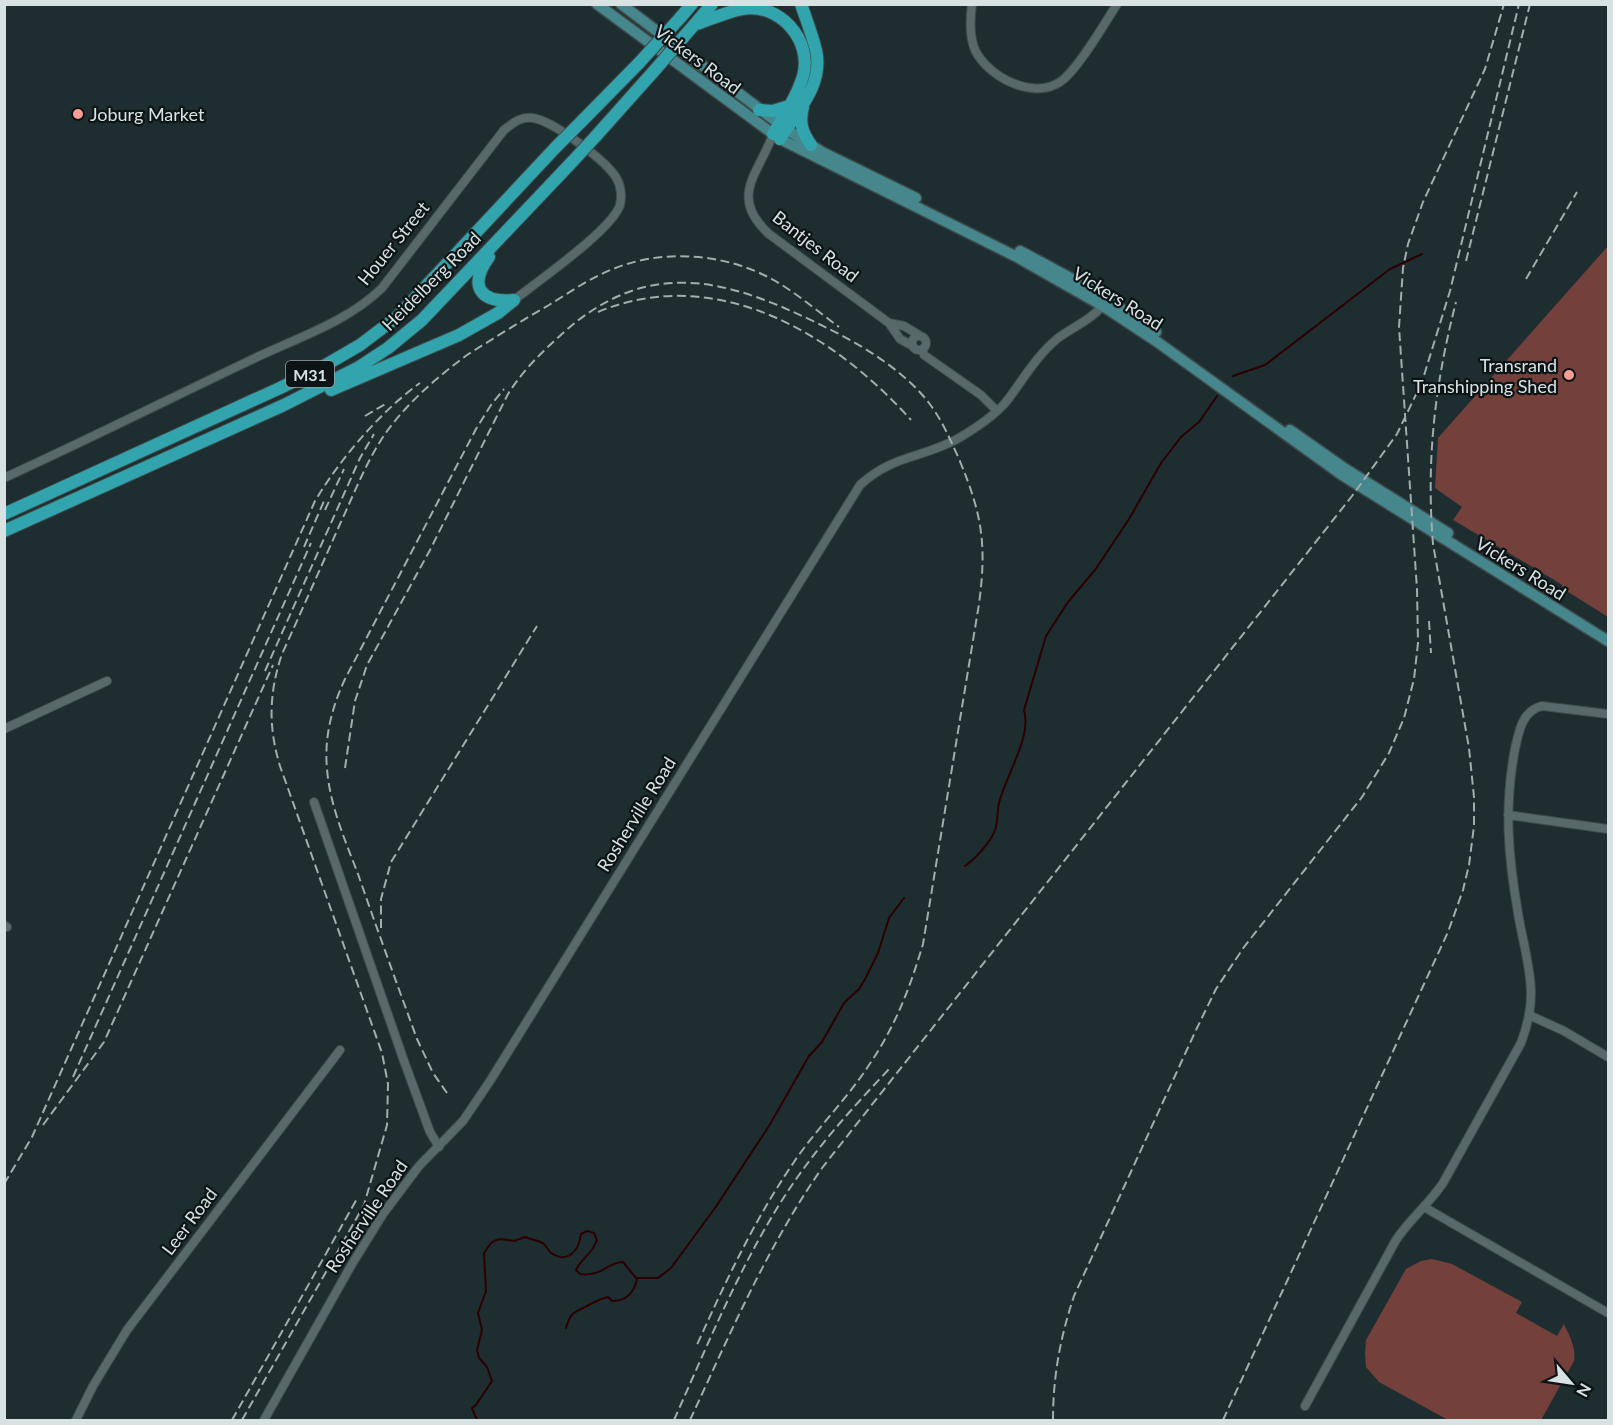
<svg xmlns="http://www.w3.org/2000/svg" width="1613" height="1425" viewBox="0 0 1613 1425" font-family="Lato,sans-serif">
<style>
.green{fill:#74403c}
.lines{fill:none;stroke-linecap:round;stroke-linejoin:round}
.stream{stroke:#2c0001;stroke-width:2}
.minor-casing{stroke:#3d4b4c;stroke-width:10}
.secondary-casing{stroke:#3d4b4c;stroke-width:13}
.primary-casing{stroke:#3d4b4c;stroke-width:14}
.minor{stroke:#58696b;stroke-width:8}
.secondary{stroke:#45878d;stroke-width:10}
.primary{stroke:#32a4ae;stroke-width:12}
.rail{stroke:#a1adae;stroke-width:2;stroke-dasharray:9 4.5;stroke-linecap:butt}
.primary-bridge-casing{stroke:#3d4b4c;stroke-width:14;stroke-linecap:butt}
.primary-bridge{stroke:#32a4ae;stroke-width:12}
.poi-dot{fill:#f59c95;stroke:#0d1415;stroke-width:2}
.labels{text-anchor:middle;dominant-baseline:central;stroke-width:4.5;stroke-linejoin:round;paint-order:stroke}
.shield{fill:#0d1415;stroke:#9ba4a5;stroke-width:1.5}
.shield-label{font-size:16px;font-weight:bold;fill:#d8e2e3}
.street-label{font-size:18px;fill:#d8e2e3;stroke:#0d1415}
.poi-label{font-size:18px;fill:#d8e2e3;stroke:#0d1415;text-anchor:start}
</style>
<rect width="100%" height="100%" fill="#1e2d2f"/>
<path class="green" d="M1608,246V617L1565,590L1561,584L1453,520L1462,507L1435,488L1438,438Z
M1432,1259L1452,1264L1522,1302L1516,1313L1557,1336L1564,1324C1570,1337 1576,1347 1574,1361L1541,1420H1448L1379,1382L1366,1367L1365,1354L1366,1340L1406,1269L1421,1261Z"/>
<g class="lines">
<path class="stream" d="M1233,376L1265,365L1390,269L1422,254
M965,866C975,859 991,842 995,830C998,822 997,811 999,803C1006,775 1032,737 1024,710L1046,636L1068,602L1095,570L1129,519L1161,463L1181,437L1199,422L1217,396
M566,1328C571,1311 574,1313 589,1305C595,1302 601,1298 608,1297L612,1301C626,1301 634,1293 637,1279
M477,1420L472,1408L476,1405L492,1381L487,1367L479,1358L477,1350L482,1330L478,1313L486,1291L484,1253L491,1243L496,1240L501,1239L514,1241L525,1237C531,1240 539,1240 544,1244C547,1247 548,1250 550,1252C567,1265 579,1251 581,1234L587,1231L594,1233L597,1240C592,1255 581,1258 576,1270L580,1274C602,1277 608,1262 623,1262L636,1278H658L671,1268L715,1208L769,1126L809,1056L822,1042L844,1003L859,989L865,979L878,953L889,918L904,898"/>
<defs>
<path id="minor" d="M972,4C970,19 969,36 975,50C988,77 1033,100 1060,82C1077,71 1105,23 1117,4
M773,134C759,174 728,196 769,234L889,323L900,339L913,346
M889,323L904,326L919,335
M912 343a7 7 0 1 1 14 0a7 7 0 1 1-14 0Z
M922,349L924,355L981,395L997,411
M4,478C87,440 169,399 251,360C296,338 346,323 382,288L504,130C513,123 521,116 533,118C553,121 607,161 617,179C621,186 622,197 620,205C612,230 538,281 514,300
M4,729L107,681
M314,802L404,1061L430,1132L439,1147
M1508,815L1608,829
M4,925L7,927
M1529,1015L1564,1031L1608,1057
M1424,1207L1608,1313
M1305,1406L1396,1240C1410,1219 1429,1204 1443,1183L1521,1043C1527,1027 1531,1012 1531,994C1531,967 1522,939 1518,913C1508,856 1504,806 1515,749C1519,731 1522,711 1542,706L1608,714
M76,1420L93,1386L127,1330L340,1050
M264,1420L352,1264L383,1214L419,1166L463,1121L490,1081L860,485C892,455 924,458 959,438C976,428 993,417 1006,402C1023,380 1036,356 1058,338C1073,327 1095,318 1105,302"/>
<path id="secondary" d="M597,4L780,139L1017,257L1103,306L1156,341L1342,475L1608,641
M621,4L786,129L822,152L916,198
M1020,251L1089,288L1156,332
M1290,430L1347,470L1448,533"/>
<path id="primary" d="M680,18L692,4
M695,24L712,4
M694,25C709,20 726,12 742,9C779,2 813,40 803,76C797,96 784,116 773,134
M803,107C799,123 802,132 811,145
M759,110L773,111L789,106
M581,122L639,63
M596,136L654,71
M780,139C797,111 824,85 816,50C812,34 806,19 801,4
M489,257C468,286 480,303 514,300
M331,390L459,335L498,313L514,300
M4,514L280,388L317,370L360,345L397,317L556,147
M4,531L284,405L359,367L388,348L422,320L572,162"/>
</defs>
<use href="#minor" class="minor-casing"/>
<use href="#secondary" class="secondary-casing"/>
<use href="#primary" class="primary-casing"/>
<use href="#minor" class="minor"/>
<use href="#secondary" class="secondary"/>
<use href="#primary" class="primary"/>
<path class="rail" d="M1466,261L1530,4
M1526,279L1577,192
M598,312C716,263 833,333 911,420
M365,416L387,403
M325,510L344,469
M304,547L324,501
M1429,621L1431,653
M265,671L360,458L374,434
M345,768L355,701L367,665L430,550L508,394C523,370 542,352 563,333C648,257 725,278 819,324C857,342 903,369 929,403C942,420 950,439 959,459C982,514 987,544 979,604L923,944C910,988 895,1027 869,1065C847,1099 817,1128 794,1162C754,1220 725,1283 696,1347
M381,928V899L391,862L537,626
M73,1077L311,543
M447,1093L433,1073L417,1039C397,984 377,929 358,874C345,840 330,806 327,769C324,737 332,707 345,679L476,429L491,405L504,389
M43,1125L104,1042L273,665
M4,1184L32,1137L315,501C340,459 380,412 420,383
M232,1420L358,1197
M242,1420L364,1205L387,1125L388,1084L382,1053L280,766C268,727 269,692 282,654C302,610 321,567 340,524C354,494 366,462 385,434C407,403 436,378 467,355C494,338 521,321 549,305C570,292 590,278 613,269C662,249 721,253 768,277C793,290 816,310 839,327
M674,1420C708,1344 740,1265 786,1194C816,1148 853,1107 891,1067
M690,1420C730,1334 767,1247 822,1168L1352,496L1397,434L1422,382L1450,291L1519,4
M1053,1420C1053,1377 1060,1338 1074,1296L1196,1030L1216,989L1244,947L1362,797L1389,753L1404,718L1414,679L1418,643L1417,589L1399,327L1403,268L1408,244L1423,202L1485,69L1504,4
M1223,1420L1448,932L1463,890L1469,865L1474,826V797L1469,748L1433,544C1426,459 1435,384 1456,302"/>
<defs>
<path id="primary-bridge" d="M639,63L680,18
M654,71L694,25
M556,147L581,122
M572,162L596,136"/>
</defs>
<use href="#primary-bridge" class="primary-bridge-casing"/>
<use href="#primary-bridge" class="primary-bridge"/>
</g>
<g class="poi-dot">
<circle cx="78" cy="114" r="6"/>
<circle cx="1569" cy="375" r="6"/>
</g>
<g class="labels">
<rect class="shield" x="286" y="361" width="48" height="26" rx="4.5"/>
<g class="shield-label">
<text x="310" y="374">M31</text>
</g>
<g class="street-label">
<text transform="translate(698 59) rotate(37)">Vickers Road</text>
<text transform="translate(393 243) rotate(-51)">Houer Street</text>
<text transform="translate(816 246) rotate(38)">Bantjes Road</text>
<text transform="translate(431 281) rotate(-45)">Heidelberg Road</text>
<text transform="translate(1118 298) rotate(32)">Vickers Road</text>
<text transform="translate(1521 568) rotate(32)">Vickers Road</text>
<text transform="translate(636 814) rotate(-58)">Rosherville Road</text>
<text transform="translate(366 1216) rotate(-56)">Rosherville Road</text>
<text transform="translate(189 1221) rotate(-53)">Leer Road</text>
</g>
<g class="poi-label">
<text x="90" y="114">Joburg Market</text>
<text x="1557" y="365" text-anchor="end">Transrand<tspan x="1557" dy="21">Transhipping Shed</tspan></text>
</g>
</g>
<rect width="1613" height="1425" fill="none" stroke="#d8e2e3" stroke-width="12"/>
<g transform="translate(1571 1383) rotate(119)" stroke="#0d1415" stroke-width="4.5" paint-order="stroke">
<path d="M0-4.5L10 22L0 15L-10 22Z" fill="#d8e2e3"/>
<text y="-9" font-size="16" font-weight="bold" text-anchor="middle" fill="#d8e2e3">N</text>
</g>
</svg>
